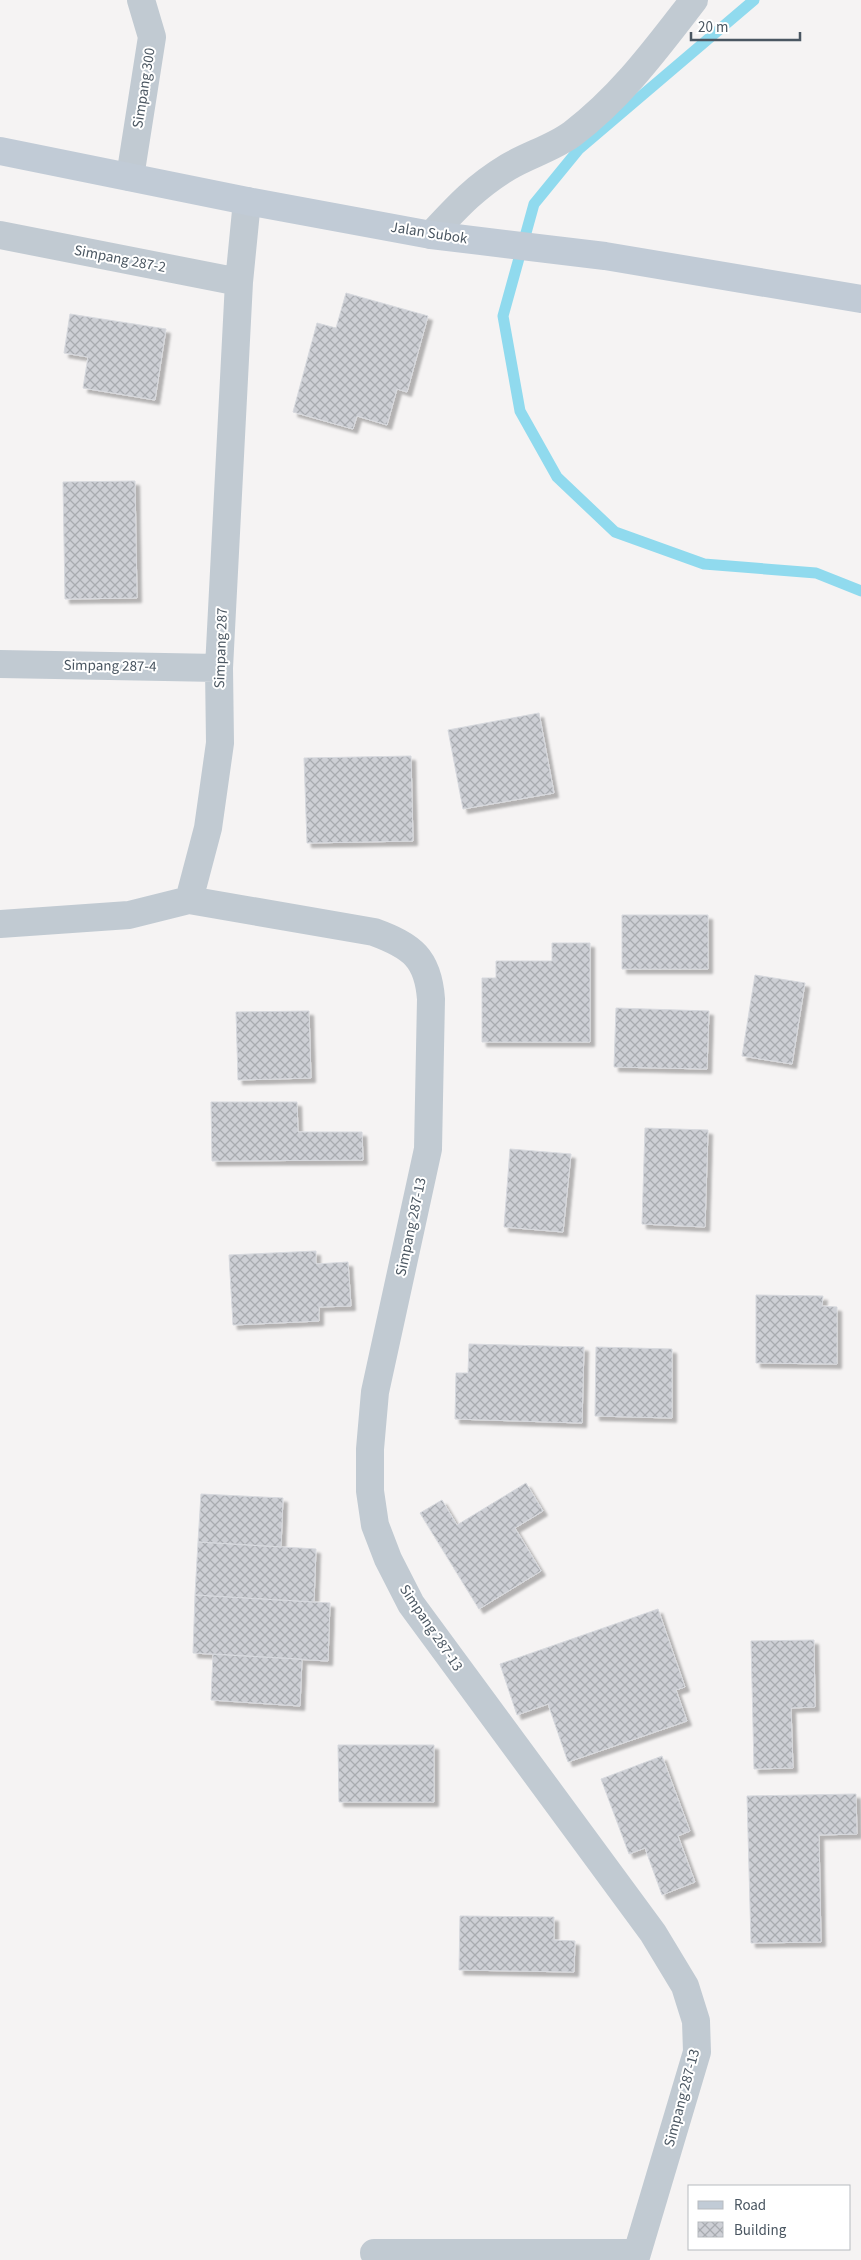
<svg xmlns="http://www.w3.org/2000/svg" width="861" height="2260" viewBox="0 0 861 2260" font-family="'Source Sans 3',sans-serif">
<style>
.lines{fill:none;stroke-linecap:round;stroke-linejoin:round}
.stream{stroke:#90daee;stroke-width:11}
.building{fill:url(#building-cross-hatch);stroke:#d7d9de;filter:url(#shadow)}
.minor{stroke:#c1cad2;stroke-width:28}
.secondary{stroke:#c1cbd6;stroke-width:28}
.labels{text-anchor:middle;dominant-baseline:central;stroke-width:4;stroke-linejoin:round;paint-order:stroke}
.street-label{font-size:15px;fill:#4a5661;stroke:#fff}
</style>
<defs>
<pattern id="building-cross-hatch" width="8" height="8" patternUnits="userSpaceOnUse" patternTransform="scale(1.25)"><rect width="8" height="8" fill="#cdcfd5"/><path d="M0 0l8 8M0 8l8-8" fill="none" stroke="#a8abb0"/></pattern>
<filter id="shadow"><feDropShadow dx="4.5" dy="4.5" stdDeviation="1" flood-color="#0004"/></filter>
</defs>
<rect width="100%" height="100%" fill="#f5f3f3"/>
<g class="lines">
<path class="stream" d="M754,0L579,149L534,204L503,316L520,411L557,477L615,532L704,564L816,573L861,591"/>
</g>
<path class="building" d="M346,293L428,316L407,392L397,389L387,425L357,416L353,429L293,412L317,323L336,328Z
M70,314L166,329L155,400L83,388L88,357L64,353Z
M135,481L137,598L65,599L63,482Z
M539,713L554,793L463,809L448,730Z
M411,756L413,841L307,843L304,758Z
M622,915H708V969H622Z
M552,943H590V1042H482V978H496V961H552Z
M755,975L805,983L792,1064L742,1056Z
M616,1008L709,1011L707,1069L614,1067Z
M309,1011L311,1078L238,1080L236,1012Z
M211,1102H297L298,1132H362L363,1160L212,1161Z
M645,1128L708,1130L705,1227L642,1224Z
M510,1149L571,1154L563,1232L504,1227Z
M316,1251V1264L348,1262L351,1306L319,1307V1321L233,1325L229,1255Z
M756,1295L823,1296L822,1306L837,1307V1364L756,1363Z
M469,1344L584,1347L582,1423L455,1419L456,1373H468Z
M596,1347L672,1349V1418L595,1416Z
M526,1483L543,1511L515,1528L541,1571L479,1609L420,1513L442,1500L457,1525Z
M201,1494L283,1498L281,1547L198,1542Z
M198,1542L316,1549L314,1602L195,1595Z
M195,1595L330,1603L328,1661L193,1653Z
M658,1609L685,1687L676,1690L687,1721L568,1762L548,1704L517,1715L500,1664Z
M814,1640L815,1707L791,1708L793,1768L754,1769L751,1641Z
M213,1654L302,1659L300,1706L211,1700Z
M338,1745H434V1802H339Z
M662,1756L690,1831L678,1836L695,1882L662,1895L645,1848L629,1854L601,1779Z
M856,1794L857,1834L819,1835L821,1942L751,1943L747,1796Z
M460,1916L554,1917V1940L575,1941L574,1972L459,1970Z"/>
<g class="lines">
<path class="minor" d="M130,177L152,37L141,0
M0,235L239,282
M431,235C457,207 475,187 508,167C528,155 553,148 572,134C622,96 656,49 694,0
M0,664L219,668
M189,900L208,828L220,743L219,668L239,282L247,201
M0,924L129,915L189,900L374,932C412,946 428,958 431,999L428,1149L375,1392L370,1449V1491L375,1525L388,1559L411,1604L653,1933L685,1986L696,2021L697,2052L635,2260
M374,2253H637"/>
<path class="secondary" d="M0,151L247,201L431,235L605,256L861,299"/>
</g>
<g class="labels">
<g class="street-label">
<text transform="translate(144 88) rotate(-81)">Simpang 300</text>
<text transform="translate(429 233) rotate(9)">Jalan Subok</text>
<text transform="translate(120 259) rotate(11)">Simpang 287-2</text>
<text transform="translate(221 648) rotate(-88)">Simpang 287</text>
<text transform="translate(110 666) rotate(1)">Simpang 287-4</text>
<text transform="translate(411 1227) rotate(-78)">Simpang 287-13</text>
<text transform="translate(431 1628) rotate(56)">Simpang 287-13</text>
<text transform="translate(682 2098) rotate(-75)">Simpang 287-13</text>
</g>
</g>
<rect x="688" y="2185" width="162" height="65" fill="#ffffff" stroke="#b7bbc0"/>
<rect x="698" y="2201" width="25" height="8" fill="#c1cbd6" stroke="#b7bbc0"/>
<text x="734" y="2210" font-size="15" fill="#4a5661">Road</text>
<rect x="698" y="2222" width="25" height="15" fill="url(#building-cross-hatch)" stroke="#b7bbc0"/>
<text x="734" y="2235" font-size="15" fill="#4a5661">Building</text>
<path d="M691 32v8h109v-8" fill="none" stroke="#4a5661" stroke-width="2.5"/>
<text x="698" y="32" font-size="15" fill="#4a5661" stroke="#ffffff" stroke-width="4" paint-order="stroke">20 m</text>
</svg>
